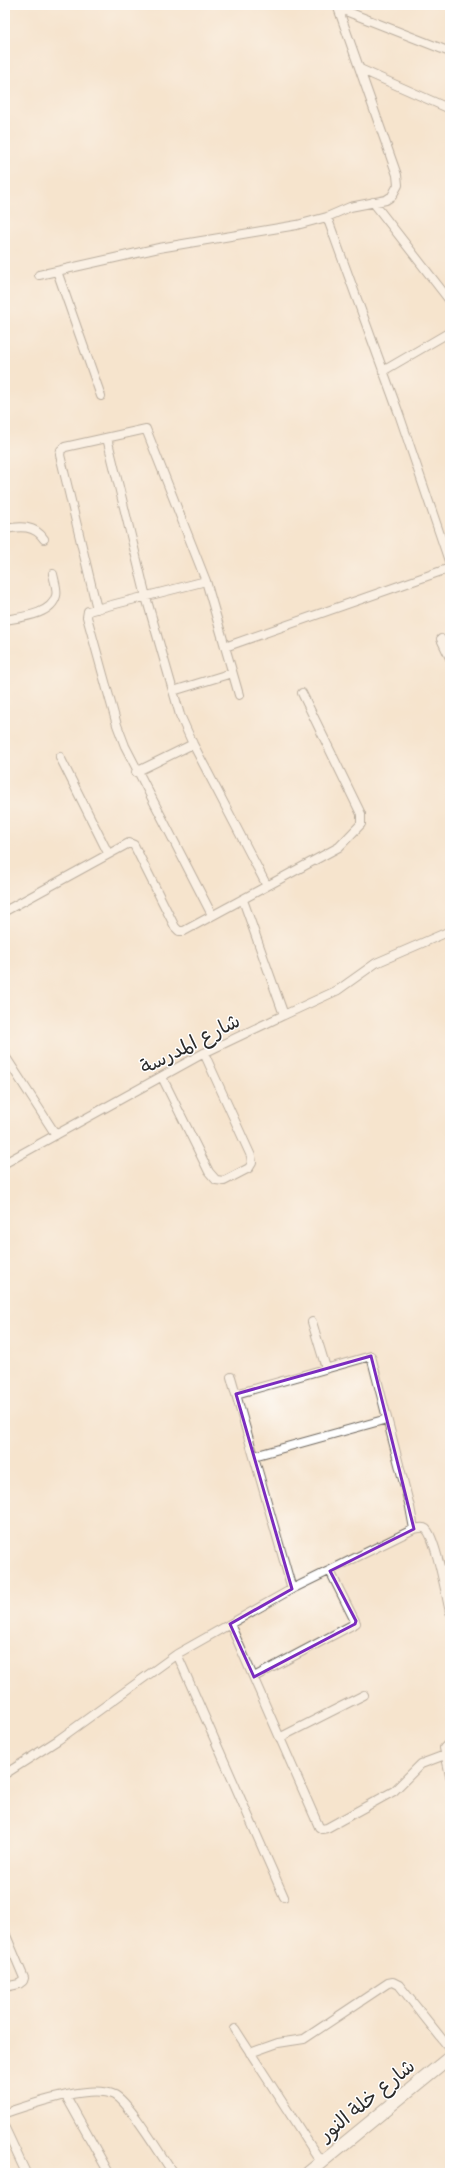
<svg xmlns="http://www.w3.org/2000/svg" width="455" height="2178" viewBox="0 0 455 2178" font-family="Caveat,'Playpen Sans Arabic',sans-serif">
<style>
.lines{fill:none;stroke-linecap:round;stroke-linejoin:round}
.street-casing{stroke:#726c64;stroke-width:10}
.secondary-casing{stroke:#726c64;stroke-width:14}
.street{stroke:#fff;stroke-width:8}
.secondary{stroke:#fff;stroke-width:12}
.marked{fill:none;stroke:#7b2cbf;stroke-width:3;stroke-linejoin:round}
.labels{text-anchor:middle;dominant-baseline:central;stroke-width:3;stroke-linejoin:round;paint-order:stroke}
.street-label{font-size:20px;fill:#2b2b2b;stroke:#fff}
</style>
<rect width="100%" height="100%" fill="#fff"/>
<filter id="ink" filterUnits="userSpaceOnUse"><feTurbulence type="fractalNoise" baseFrequency=".025" numOctaves="2"/><feDisplacementMap in="SourceGraphic" scale="8" xChannelSelector="R" yChannelSelector="G"/><feConvolveMatrix kernelMatrix="1 2 1 2 8 2 1 2 1" color-interpolation-filters="sRGB"/></filter>
<filter id="wash" filterUnits="userSpaceOnUse"><feTurbulence type="fractalNoise" baseFrequency=".012" numOctaves="4" result="noise"/><feDisplacementMap in="SourceGraphic" scale="16" xChannelSelector="R" yChannelSelector="G"/><feGaussianBlur stdDeviation="0.9" result="paint"/><feColorMatrix in="noise" values="0 0 0 0 0 0 0 0 0 0 0 0 0 0 0 0 0 1.4 0 .05"/><feComposite in="paint" operator="in"/></filter>
<g filter="url(#wash)">
<rect width="100%" height="100%" fill="#f6e4cd"/>
</g>
<g filter="url(#ink)">
<g class="lines">
<defs>
<path id="street" d="M338,8L450,52
M360,69L450,109
M373,202L450,301
M327,217L399,414L450,564
M57,271L101,396
M39,275L159,248L297,225L327,217L350,207L386,200L392,196L398,185L397,175L337,5
M383,371L450,332
M107,438L146,597L180,715L193,744L267,886
M5,529C20,526 35,525 44,539
M206,581L88,611L87,617L117,725L125,746L212,915
M97,609L60,455L61,450L65,447L146,429L206,581L239,695
M5,620C21,617 51,615 56,596C58,590 54,580 53,574
M441,639L450,658
M225,647L450,568
M173,691L232,673
M60,757L108,853
M136,772L193,744
M5,911L129,843L134,845L175,927L179,931H184L339,847L361,824V814L302,693
M284,1015L338,990L376,963L450,931
M5,1056L56,1135
M162,1077L209,1172L216,1180L224,1181L249,1168L252,1163L251,1156L204,1053
M5,1163L204,1053L284,1015L243,900
M312,1322L326,1368
M231,1377L292,1589
M236,1394L371,1356L410,1507L414,1529
M254,1456L387,1419
M230,1624L319,1827L322,1829L327,1828L394,1791L421,1764L445,1755
M177,1654L284,1897
M254,1677L356,1623L330,1571
M281,1737L364,1695
M450,1742L444,1748L450,1776
M5,1774L58,1740L177,1654L292,1589L414,1529C417,1529 422,1526 426,1529C436,1538 446,1596 450,1612
M5,1933L24,1978L23,1981L19,1984L5,1987
M235,2029L321,2162
M250,2053L278,2043L304,2039L388,1983L393,1982L399,1985L450,2049
M66,2096L109,2173
M5,2113C30,2105 90,2083 115,2095C130,2103 162,2157 173,2173
M5,2128L26,2173"/>
<path id="secondary" d="M308,2173L450,2057"/>
</defs>
<use href="#street" class="street-casing"/>
<use href="#secondary" class="secondary-casing"/>
<use href="#street" class="street"/>
<use href="#secondary" class="secondary"/>
</g>
</g>
<path d="M0 0H455V2178H0ZM371,1356L414,1529L330,1571L356,1621L355,1624L254,1677L230,1624L292,1589L236,1394Z" fill="#f6e4cd" fill-opacity=".55" fill-rule="evenodd"/>
<path class="marked" d="M371,1356L414,1529L330,1571L356,1621L355,1624L254,1677L230,1624L292,1589L236,1394Z"/>
<g class="labels">
<g class="street-label">
<text transform="translate(190 1044) rotate(-27)">شارع المدرسة</text>
<text transform="translate(367 2100) rotate(-39)">شارع خلة النور</text>
</g>
</g>
<rect width="455" height="2178" fill="none" stroke="#fff" stroke-width="20"/>
</svg>
